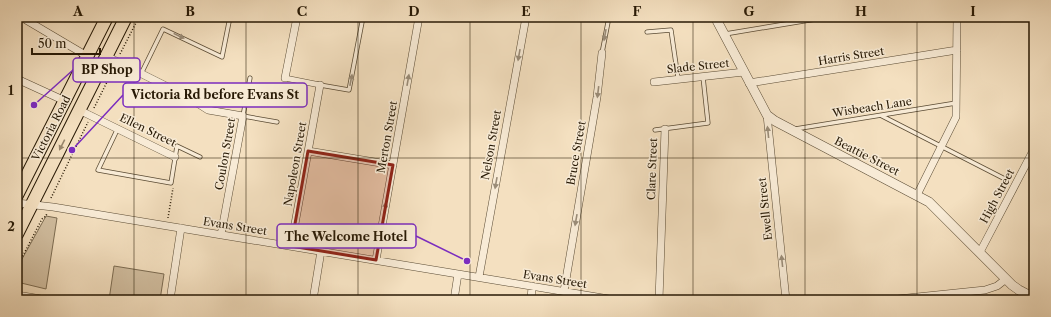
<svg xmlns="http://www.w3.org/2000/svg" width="1051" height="317" viewBox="0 0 1051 317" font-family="'Libre Caslon Text',serif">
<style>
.green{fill:#d1bea0;stroke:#7c6c52}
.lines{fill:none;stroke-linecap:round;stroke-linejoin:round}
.service-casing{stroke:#5a4b34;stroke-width:5}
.pedestrian-casing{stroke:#5a4b34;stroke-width:6}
.minor-casing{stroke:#5a4b34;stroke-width:8}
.tertiary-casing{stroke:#5a4b34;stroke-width:10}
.trunk-casing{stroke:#271905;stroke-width:14}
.path{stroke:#271905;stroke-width:1.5;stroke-dasharray:1 2;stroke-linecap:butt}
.service{stroke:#f8ebd6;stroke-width:3.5}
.pedestrian{stroke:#f8ebd6;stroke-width:5}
.minor{stroke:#f8ebd6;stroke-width:7}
.tertiary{stroke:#f8ebd6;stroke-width:9}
.trunk{stroke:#f4e0c0;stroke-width:12}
.oneway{fill:#9a8c78}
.oneway2{fill:#98866c}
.marked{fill:#8f2418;fill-opacity:0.2;stroke:#8f2418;stroke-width:3;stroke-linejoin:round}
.grid{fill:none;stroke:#271905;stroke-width:1;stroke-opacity:0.55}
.labels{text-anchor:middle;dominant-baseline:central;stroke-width:3;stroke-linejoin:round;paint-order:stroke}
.street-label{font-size:11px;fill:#271905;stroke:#f8ebd6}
.leader{fill:none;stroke:#7b2cbf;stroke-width:1.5}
.callout-dot{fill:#7b2cbf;stroke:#f8ebd6;stroke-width:1.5}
.callout{fill:#f8ebd6;stroke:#7b2cbf;stroke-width:1.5}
.callout-label{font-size:12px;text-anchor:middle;font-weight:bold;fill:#271905}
.neatline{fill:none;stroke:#271905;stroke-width:1.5}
.grid-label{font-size:13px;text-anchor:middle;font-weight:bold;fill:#271905}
</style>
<rect width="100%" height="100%" fill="#f4e0c0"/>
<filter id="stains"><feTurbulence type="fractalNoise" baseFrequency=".005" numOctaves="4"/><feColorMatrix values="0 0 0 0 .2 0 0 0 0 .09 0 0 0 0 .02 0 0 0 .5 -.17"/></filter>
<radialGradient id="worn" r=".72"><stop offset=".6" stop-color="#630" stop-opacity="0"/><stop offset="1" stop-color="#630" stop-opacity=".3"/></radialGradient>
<path class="green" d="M46,216L57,218L46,289L17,282V268Z
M114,266L164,274L160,300H109Z"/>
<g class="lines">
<defs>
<path id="service" d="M647,32L671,30L678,78
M725,34L828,17
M602,53L609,17
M141,74L163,29L222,57L230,17
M250,78L243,116L277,122
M320,85L349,90L363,17
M882,116L1005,179
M118,128L98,170L171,183L177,146L200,157
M795,129L956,103
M655,130L708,123L703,77"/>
<path id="pedestrian" d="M285,78L320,85"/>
<path id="minor" d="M21,17L87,56
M106,56L186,96L208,110L243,116L221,235
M285,78L297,17
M17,79L65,101
M654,82L744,72
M749,83L957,50
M79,110L175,157
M767,115L786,300
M308,151L393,165
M917,195L956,117L957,17
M17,203L53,207L615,300
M291,246L320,85
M980,252L1034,149
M376,260L419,17
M479,277L526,17
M564,291L597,97L602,53
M17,295L47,300
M170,300L181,228
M313,300L321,251
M454,300L458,274
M531,300L532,286
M659,300L665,129
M888,300L985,290L997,286L1006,279"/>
<path id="tertiary" d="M715,17L767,115L775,121L929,202L1012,285L1019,290L1034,298"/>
<path id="trunk" d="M17,195L107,17
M17,234L126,17"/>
</defs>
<use href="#service" class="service-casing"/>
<use href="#pedestrian" class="pedestrian-casing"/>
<use href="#minor" class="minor-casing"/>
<use href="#tertiary" class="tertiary-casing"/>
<use href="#trunk" class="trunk-casing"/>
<path class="path" d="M120,54L139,17
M94,108L114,68
M51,198L88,122
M168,218L173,188
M17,267L42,219L46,216L47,213"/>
<use href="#service" class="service"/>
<use href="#pedestrian" class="pedestrian"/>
<use href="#minor" class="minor"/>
<use href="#tertiary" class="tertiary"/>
<use href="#trunk" class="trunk"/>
</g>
<defs><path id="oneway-solid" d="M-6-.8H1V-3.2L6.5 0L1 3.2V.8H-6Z"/></defs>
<g class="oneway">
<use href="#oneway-solid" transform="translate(605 35) rotate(100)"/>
<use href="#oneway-solid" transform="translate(179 36) rotate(26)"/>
<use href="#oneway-solid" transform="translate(519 55) rotate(100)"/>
<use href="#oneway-solid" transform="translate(351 80) rotate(-79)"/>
<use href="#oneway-solid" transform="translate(408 80) rotate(-80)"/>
<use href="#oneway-solid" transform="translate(598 92) rotate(97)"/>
<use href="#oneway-solid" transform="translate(768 132) rotate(-96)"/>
<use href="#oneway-solid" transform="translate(496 183) rotate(100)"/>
<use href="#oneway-solid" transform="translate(385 208) rotate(-80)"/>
<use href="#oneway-solid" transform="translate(576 220) rotate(100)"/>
<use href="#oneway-solid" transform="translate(782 261) rotate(-96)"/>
</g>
<use class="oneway2" href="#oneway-solid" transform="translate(62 145) rotate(117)"/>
<path class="marked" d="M308,151L393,165L376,260L291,246Z"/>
<path class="grid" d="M134,17V300M246,17V300M358,17V300M470,17V300M581,17V300M693,17V300M805,17V300M917,17V300M17,158H1034"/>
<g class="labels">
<g class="street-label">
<text transform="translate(851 56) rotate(-9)">Harris Street</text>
<text transform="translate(698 66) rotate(-6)">Slade Street</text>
<text transform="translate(872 107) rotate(-9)">Wisbeach Lane</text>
<text transform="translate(51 128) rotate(-63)">Victoria Road</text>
<text transform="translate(148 130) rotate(26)">Ellen Street</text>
<text transform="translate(387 137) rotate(-80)">Merton Street</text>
<text transform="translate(491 145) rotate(-80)">Nelson Street</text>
<text transform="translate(576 153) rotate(-80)">Bruce Street</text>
<text transform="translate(225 154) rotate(-80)">Coulon Street</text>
<text transform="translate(867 156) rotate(27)">Beattie Street</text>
<text transform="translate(295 164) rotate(-80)">Napoleon Street</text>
<text transform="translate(652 169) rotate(-88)">Clare Street</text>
<text transform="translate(997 196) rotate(-62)">High Street</text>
<text transform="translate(765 209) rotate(-96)">Ewell Street</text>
<text transform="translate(235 226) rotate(9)">Evans Street</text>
<text transform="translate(555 279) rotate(9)">Evans Street</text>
</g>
</g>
<path class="leader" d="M34 105L73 70M72 150L123 95M467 261L416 236"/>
<g class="callout-dot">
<circle cx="34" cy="105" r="4"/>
<circle cx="72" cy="150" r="4"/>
<circle cx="467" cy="261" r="4"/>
</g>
<g class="callout">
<rect x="73" y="58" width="67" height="24" rx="4"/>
<rect x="123" y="83" width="184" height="24" rx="4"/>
<rect x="277" y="224" width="139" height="24" rx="4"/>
</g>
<g class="callout-label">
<text x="107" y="74">BP Shop</text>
<text x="215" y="99">Victoria Rd before Evans St</text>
<text x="346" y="241">The Welcome Hotel</text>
</g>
<rect width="1051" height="317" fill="none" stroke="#f4e0c0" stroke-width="44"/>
<path d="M32 48v6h68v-6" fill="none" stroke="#271905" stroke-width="2"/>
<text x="38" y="48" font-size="12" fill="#271905" stroke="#f8ebd6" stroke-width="3" paint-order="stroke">50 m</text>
<rect x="22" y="22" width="1007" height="273" class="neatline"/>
<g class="grid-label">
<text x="78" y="16">A</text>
<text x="190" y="16">B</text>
<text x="302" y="16">C</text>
<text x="414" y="16">D</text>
<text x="526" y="16">E</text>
<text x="637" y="16">F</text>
<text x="749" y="16">G</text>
<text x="861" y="16">H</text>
<text x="973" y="16">I</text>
<text x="11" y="95">1</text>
<text x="11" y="231">2</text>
</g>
<rect width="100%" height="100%" filter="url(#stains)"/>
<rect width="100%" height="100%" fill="url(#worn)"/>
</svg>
